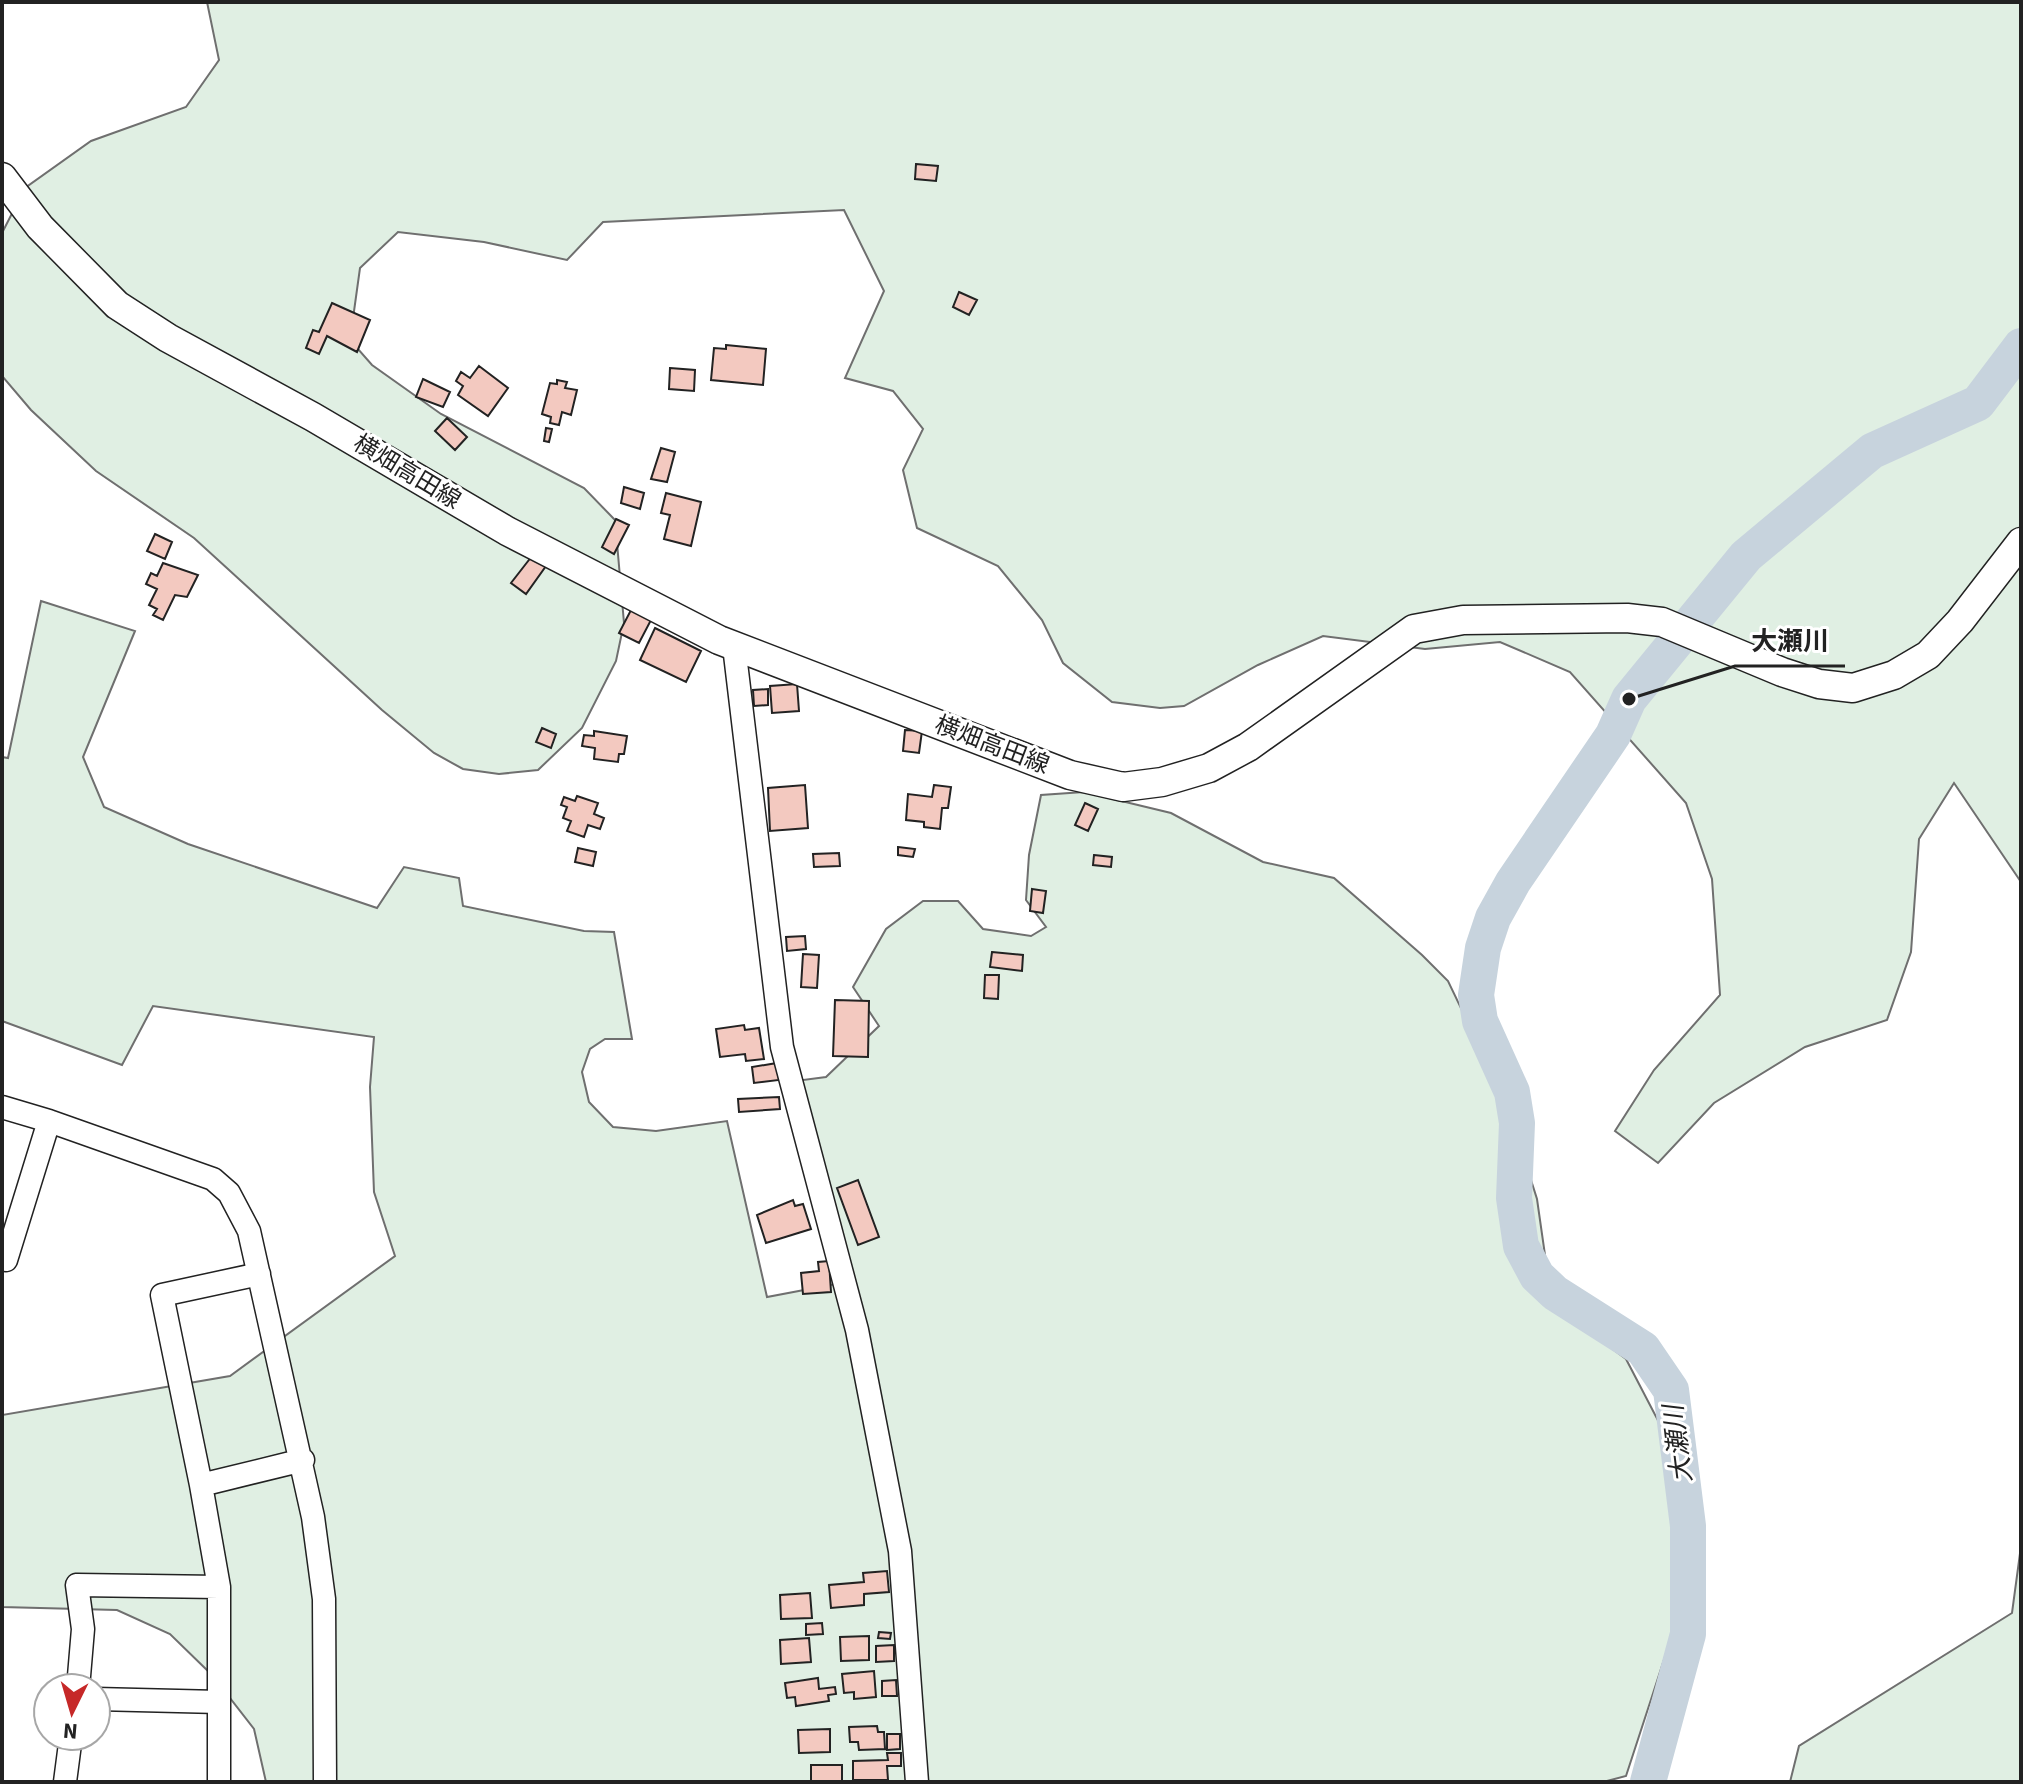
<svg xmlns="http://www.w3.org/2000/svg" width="2023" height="1784" viewBox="0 0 2023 1784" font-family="'Source Sans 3','Noto Sans JP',sans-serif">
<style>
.green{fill:#e0efe3;stroke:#6f6f6f;stroke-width:2}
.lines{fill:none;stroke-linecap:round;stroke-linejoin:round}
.river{stroke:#c7d3dd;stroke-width:36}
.building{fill:#f3c9c0;stroke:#222;stroke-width:2}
.minor-casing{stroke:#222;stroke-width:25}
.major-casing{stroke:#222;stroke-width:31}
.minor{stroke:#fff;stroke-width:22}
.major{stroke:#fff;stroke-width:28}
.labels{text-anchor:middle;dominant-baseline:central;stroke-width:6;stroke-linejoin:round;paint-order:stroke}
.street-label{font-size:24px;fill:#222;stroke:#fff}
.water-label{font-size:26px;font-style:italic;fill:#222;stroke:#fff}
.leader{fill:none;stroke:#222;stroke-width:3}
.callout-dot{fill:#222;stroke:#fff;stroke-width:3}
.callout-label{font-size:26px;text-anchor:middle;font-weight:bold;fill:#222;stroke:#fff;stroke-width:6;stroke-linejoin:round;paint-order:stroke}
</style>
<rect width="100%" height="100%" fill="#fff"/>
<path class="green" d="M207,2H2021V882L1954,783L1919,839L1911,952L1887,1020L1805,1047L1714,1103L1658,1163L1615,1131L1654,1070L1720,995L1712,879L1686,803L1570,672L1500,642L1425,649L1323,636L1258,665L1184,706L1160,708L1112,702L1063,663L1042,620L998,566L917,528L903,470L923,429L893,391L845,378L884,291L844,210L603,222L567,260L484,242L398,232L360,268L350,340L372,365L441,414L584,488L615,520L624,623L616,661L582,728L538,770L499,774L463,769L434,753L382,710L194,538L96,471L31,410L2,376V233L25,188L91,141L186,107L219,60Z
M41,601L135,631L83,757L104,807L188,844L377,908L404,867L459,878L463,906L584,931L614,932L632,1039H605L590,1049L582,1072L589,1102L613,1127L656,1131L727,1121L767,1297L841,1283L795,1081L826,1077L879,1026L853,987L886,929L923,901H958L983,929L1031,936L1046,927L1026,900L1029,855L1041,795L1084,792L1171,813L1263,862L1334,878L1422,955L1448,981L1507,1104L1537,1199L1552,1304L1626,1359L1663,1430L1671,1506L1676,1623L1626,1776L1603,1782H266L254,1729L212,1675L170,1634L117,1610L2,1607V1415L230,1376L395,1256L374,1192L370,1087L374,1037L153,1006L122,1065L2,1021V757L8,758Z
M2021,1546V1782H1790L1799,1746L2012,1613Z"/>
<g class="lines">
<path class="river" d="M1648,1782L1688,1634V1526L1671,1390L1643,1349L1555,1293L1537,1276L1521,1246L1514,1198L1517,1123L1512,1092L1480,1021L1476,995L1483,948L1493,918L1513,882L1613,735L1629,699L1746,556L1872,451L1978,403L2021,346"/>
</g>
<path class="building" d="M916,164L938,166L936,181L915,179Z
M959,292L977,300L969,315L953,307Z
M332,303L370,320L357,352L327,336L319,354L306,348L313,330L319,332Z
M726,345L766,349L763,385L711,380L714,348L726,349Z
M479,366L508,388L488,416L458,395L463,386L456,381L461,372L470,378Z
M670,368L695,370L694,391L669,389Z
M423,379L450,392L443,407L416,397Z
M557,380L567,382L565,388L577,390L571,415L562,412L559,425L550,423L551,417L542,414L550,383L557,384Z
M447,418L467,437L455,450L435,431Z
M546,428L552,429L549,442L544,441Z
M661,448L675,452L667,482L651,479Z
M624,487L644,493L640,509L621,503Z
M666,493L701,502L691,546L664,539L670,515L661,513Z
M616,519L629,525L614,554L602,547Z
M155,534L172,542L165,559L147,551Z
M532,556L546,566L526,594L511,583Z
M163,563L198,575L187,597L175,595L163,620L153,615L157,609L149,605L157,589L146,584L151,573L157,576Z
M631,610L651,620L639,643L619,633Z
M655,628L701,651L686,682L640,660Z
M797,684L799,711L772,713L770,686Z
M768,689V705L754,706L753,690Z
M542,728L556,734L551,748L536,742Z
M905,730L922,731L919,753L903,751Z
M594,731L627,736L624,754H619L618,762L594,759L595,748L582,746L584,735L594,736Z
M805,785L808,828L770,831L768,788Z
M934,785L951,787L948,808H942L940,829L924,827V822L906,820L908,794L932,797Z
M577,796L598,803L594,814L604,818L600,829L588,825L584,837L567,831L571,821L563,818L567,807L561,805L564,797L575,801Z
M1085,803L1098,809L1088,831L1075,825Z
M898,847L915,849L913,857L898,855Z
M578,848L596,852L593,866L575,862Z
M839,853L840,866L814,867L813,854Z
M1094,855L1112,857L1111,867L1093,865Z
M1032,889L1046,891L1043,913L1030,911Z
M805,936L806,949L787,951L786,937Z
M992,952L1023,955L1022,971L990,967Z
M803,954L819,955L817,988L801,987Z
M985,975H999L998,999L984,998Z
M835,1000L869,1001L868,1057L833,1056Z
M744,1025L745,1030L759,1028L764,1059L746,1061L745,1054L720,1057L716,1029Z
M777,1063L779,1080L754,1083L752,1067Z
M779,1097L780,1109L739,1112L738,1099Z
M858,1180L879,1237L858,1245L837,1188Z
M793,1200L795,1206L803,1204L811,1229L766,1243L757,1215Z
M829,1261L831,1292L803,1294L801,1273L819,1271L818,1262Z
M887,1571L889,1592L864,1594V1605L831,1608L829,1585L864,1582L863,1573Z
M810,1593L812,1618L781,1619L780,1595Z
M822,1623L823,1634L806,1635V1624Z
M879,1632L891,1633L890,1639L878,1638Z
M869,1636V1660L841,1661L840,1637Z
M809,1638L811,1662L781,1664L780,1640Z
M894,1645V1661L876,1662V1646Z
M874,1671L876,1697L854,1699V1692L844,1693L842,1674Z
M818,1678L819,1689L835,1687L836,1694L828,1695L829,1701L796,1706L795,1697L787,1698L785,1683Z
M896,1680L897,1696H882V1681Z
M877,1726L878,1732H884L885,1749L859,1750L858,1742H850L849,1727Z
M830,1729V1752L799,1753L798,1730Z
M887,1734H900V1749L887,1750Z
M887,1753H901V1766H887L888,1780H853V1761L888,1760Z
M811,1765H842V1782H811Z"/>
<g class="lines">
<defs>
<path id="minor" d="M734,646L782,1047L857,1330L900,1551L917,1782
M2,1107L49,1121
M2,1258L6,1260L49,1121L213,1179L229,1193L249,1231L313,1517L324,1599L325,1782
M201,1485L162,1295L259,1274
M78,1688L83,1629L77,1585L219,1587
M96,1699L219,1702
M65,1782L71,1736
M219,1782V1587L201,1485L303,1460"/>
<path id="major" d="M2,177L40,227L117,305L168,338L313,417L507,531L719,640L1070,775L1123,787L1162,782L1209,768L1248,747L1414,629L1463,620L1627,618L1662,622L1782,672L1819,684L1853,688L1894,675L1928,655L1960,621L2021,542"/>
</defs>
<use href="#minor" class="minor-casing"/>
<use href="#major" class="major-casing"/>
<use href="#minor" class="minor"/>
<use href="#major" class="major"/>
</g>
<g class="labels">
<g class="street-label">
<text transform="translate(407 472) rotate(31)">横畑高田線</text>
<text transform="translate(992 745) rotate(21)">横畑高田線</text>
</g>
<g class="water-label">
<text transform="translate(1678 1444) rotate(-97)">大瀬川</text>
</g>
</g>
<path class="leader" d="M1629 699L1735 666H1845"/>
<circle class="callout-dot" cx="1629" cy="699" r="8"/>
<g class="callout-label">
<text x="1790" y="650">大瀬川</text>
</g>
<rect width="2023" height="1784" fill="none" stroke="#222222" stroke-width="8"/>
<g transform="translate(72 1712) rotate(185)"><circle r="38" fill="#ffffff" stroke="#a7a7a7" stroke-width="2"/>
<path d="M0-6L14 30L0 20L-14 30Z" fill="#c62828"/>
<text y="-12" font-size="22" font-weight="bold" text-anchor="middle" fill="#222222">N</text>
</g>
</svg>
